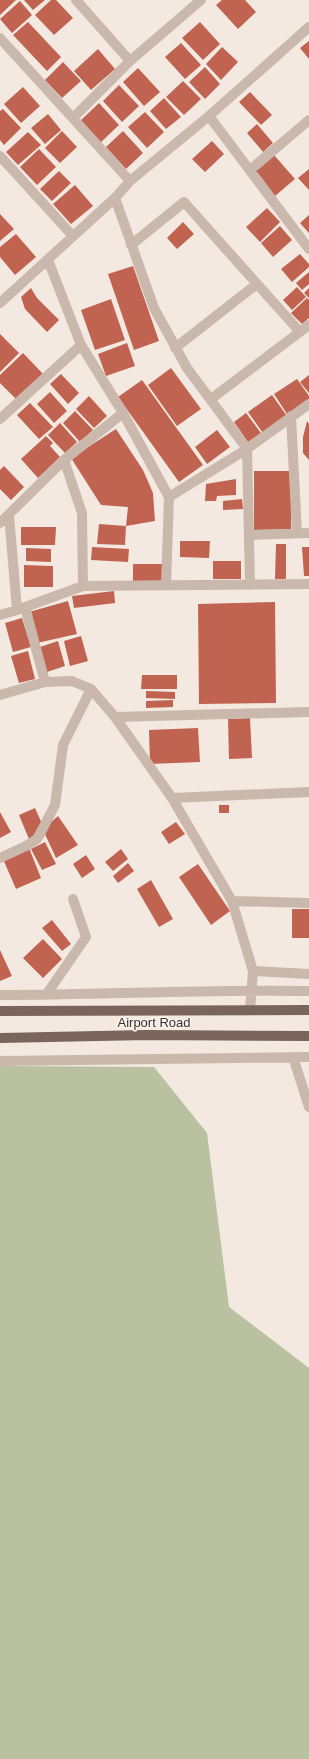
<svg xmlns="http://www.w3.org/2000/svg" width="309" height="1759" viewBox="0 0 309 1759" font-family="Arial,sans-serif">
<style>
.green{fill:#b9c1a1}
.building{fill:#c16351}
.lines{fill:none;stroke-linecap:round;stroke-linejoin:round}
.minor{stroke:#cbb8ad;stroke-width:10}
.major{stroke:#7a655d;stroke-width:10}
.labels{text-anchor:middle;dominant-baseline:central;stroke-width:3;stroke-linejoin:round;paint-order:stroke}
.street-label{font-size:13px;fill:#392f2b;stroke:#faf3ee}
</style>
<rect width="100%" height="100%" fill="#f3e9e1"/>
<path class="green" d="M0,1066L154,1067L207,1133L229,1307L309,1368V1759H0Z"/>
<path class="building" d="M0,0H16L0,15Z
M24,0H45L33,10Z
M51,0H56L73,18L54,35L35,15Z
M222,0H245L256,12L238,29L216,5Z
M20,1L32,15L12,33L0,19Z
M28,22L61,57L47,71L13,35Z
M200,22L220,44L203,60L182,38Z
M309,41V59L300,48Z
M181,43L201,65L185,79L165,57Z
M222,47L238,62L221,80L206,64Z
M98,49L115,69L91,90L74,71Z
M63,62L81,81L62,98L45,80Z
M205,67L220,84L205,99L189,82Z
M138,68L160,92L144,106L123,82Z
M183,81L201,99L184,115L166,97Z
M119,85L139,106L122,122L103,101Z
M23,87L40,106L21,123L4,104Z
M250,92L272,115L261,125L239,102Z
M164,98L181,117L166,129L150,111Z
M99,103L119,125L99,144L79,122Z
M3,109L21,128L4,145L0,140V111Z
M145,112L164,132L147,148L128,127Z
M48,114L61,130L45,144L31,128Z
M257,124L273,143L263,152L247,133Z
M62,131L77,147L60,163L45,148Z
M123,131L143,153L126,169L106,147Z
M28,132L41,145L18,165L6,152Z
M212,141L224,154L205,172L192,159Z
M39,149L56,167L37,185L20,167Z
M274,155L295,179L275,196L254,172Z
M309,169V190L298,178Z
M59,171L71,183L52,201L40,189Z
M75,185L93,206L71,224L53,204Z
M267,208L280,222L260,242L246,227Z
M0,214L14,229L0,241Z
M309,215V233L300,223Z
M183,222L194,234L177,249L167,238Z
M280,226L292,240L273,257L261,243Z
M16,234L36,257L15,275L0,257V247Z
M300,254L309,264V267L292,282L281,269Z
M133,266L159,341L134,350L108,274Z
M309,272V284L302,290L296,283Z
M297,287L306,297L292,310L283,300Z
M31,288L37,298L59,320L47,332L25,309L21,297Z
M309,288V298L304,293Z
M307,298L309,300V318L302,324L291,313Z
M111,299L125,340L95,350L81,310Z
M0,334L19,353L0,372Z
M127,343L135,366L106,376L98,354Z
M23,353L43,374L17,400L0,383V375Z
M171,368L201,409L177,426L148,385Z
M61,374L79,393L68,404L50,384Z
M309,375V393L300,382Z
M297,379L309,396V403L289,417L274,394Z
M142,380L203,465L179,482L118,397Z
M50,392L67,411L54,423L37,404Z
M272,395L287,416L263,433L248,412Z
M89,396L107,416L94,428L76,409Z
M30,403L53,427L39,439L17,415Z
M75,411L93,430L80,442L63,423Z
M246,413L261,433L248,442L234,422Z
M307,421L309,424V460L303,453V437Z
M60,423L77,442L65,453L48,435Z
M116,429L143,470L153,493L155,521L126,526L128,507L101,505L71,458Z
M217,430L230,447L207,464L195,447Z
M46,436L53,443L50,446L60,457L38,478L21,459Z
M4,466L24,487L11,500L0,489V470Z
M254,471H292L291,531H254Z
M236,479V495L217,496L216,501H205L206,484Z
M242,499L243,509L223,510V501Z
M99,524L126,526L125,545L97,544Z
M21,527H56L55,545H21Z
M180,541H210L209,558L180,557Z
M276,544H286V579H275Z
M92,547L129,549L128,562L91,560Z
M302,547H309V576H304Z
M26,548L51,549V562L26,561Z
M213,561H241V579H213Z
M133,564H162V583L133,584Z
M24,565L53,566V587H24Z
M114,591L115,603L74,608L72,596Z
M68,601L77,634L37,643L29,612Z
M275,602L276,703L199,704L198,604Z
M22,618L31,647L13,652L5,623Z
M81,636L88,661L70,666L64,641Z
M58,641L65,666L47,672L40,647Z
M28,651L35,679L19,683L11,656Z
M142,675H177V689H141Z
M146,691L175,692V699L146,698Z
M173,700V707L146,708V701Z
M250,718L252,758L229,759L228,719Z
M198,728L200,762L150,764L149,730Z
M219,805H229V813H219Z
M35,808L43,826L36,830L38,835L29,839L19,815Z
M0,812L11,832L0,838Z
M58,816L78,845L56,858L44,832L49,824Z
M176,822L185,834L169,844L161,832Z
M45,842L56,864L42,870L31,849Z
M29,848L41,878L16,889L3,859Z
M121,849L128,859L113,871L105,862Z
M86,855L95,869L82,878L73,864Z
M128,863L134,871L118,883L113,876Z
M198,864L230,911L211,925L179,877Z
M151,880L173,919L159,927L137,889Z
M292,909H309V938H292Z
M52,920L71,944L62,951L42,928Z
M43,939L62,959L43,978L23,958Z
M0,950L12,976L0,981Z"/>
<g class="lines">
<path class="minor" d="M76,0L130,61
M0,38L130,181
M209,116L309,249
M73,118L130,61L201,0
M0,156L72,235
M250,170L309,120
M115,198L154,308L187,368L247,449L250,585
M131,245L184,202L300,332
M48,260L81,345L123,413L169,497L166,585
M0,303L115,198L130,181L209,116L309,27
M175,348L257,284
M211,399L309,325
M291,416L297,533
M0,419L81,345
M64,460L82,513L83,586
M169,497L247,449L309,404
M9,515L17,610
M0,523L64,460L123,413
M250,535L309,533
M25,607L45,682
M0,615L17,610L83,586L309,584
M0,695L45,682L72,681L91,689L115,717L172,798L232,901L253,971L250,1010
M115,717L309,712
M172,798L309,792
M0,858L26,846L37,839L41,832L55,805L63,745L91,689
M232,901L309,903
M253,971L309,974
M0,995C103,995 206,989 309,991
M46,995L86,937L73,899
M293,1057L309,1107
M0,1061L309,1057"/>
<path class="major" d="M0,1011L309,1010
M0,1038L147,1035L309,1036"/>
</g>
<g class="labels">
<g class="street-label">
<text x="154" y="1022">Airport Road</text>
</g>
</g>
</svg>
